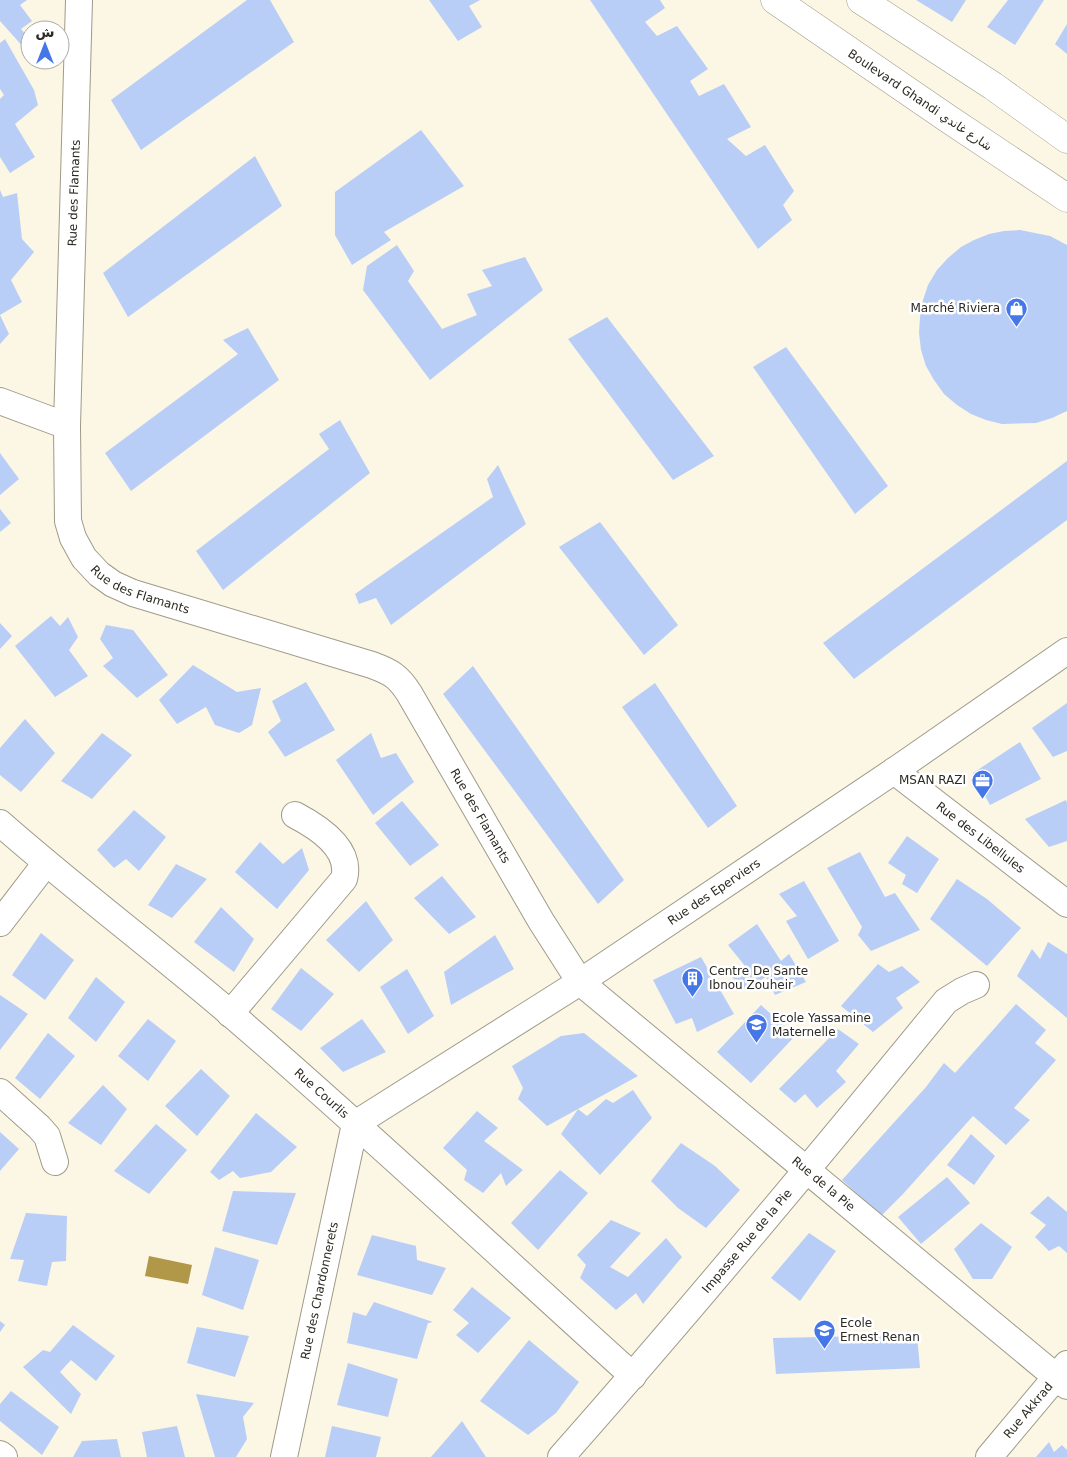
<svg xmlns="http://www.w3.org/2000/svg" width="1067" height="1457" viewBox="0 0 1067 1457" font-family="'DejaVu Sans','Noto Sans Arabic',sans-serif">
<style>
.water{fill:#b19848}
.building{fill:#b9cef7}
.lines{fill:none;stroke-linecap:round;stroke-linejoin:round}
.minor-casing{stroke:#9f9a89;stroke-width:28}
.primary-casing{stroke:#9f9a89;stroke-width:29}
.minor{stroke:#fff;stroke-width:26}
.primary{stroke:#fff;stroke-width:28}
.labels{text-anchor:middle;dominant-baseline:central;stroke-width:5;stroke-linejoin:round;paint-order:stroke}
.street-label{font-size:12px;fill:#2c2a23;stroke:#fff}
.poi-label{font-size:12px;fill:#2c2a23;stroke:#fff;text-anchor:start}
</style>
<rect width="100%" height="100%" fill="#fcf6e4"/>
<path class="water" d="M149,1256L192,1265L188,1284L145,1276Z"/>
<path class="building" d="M0,0H27L20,5L32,21L21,29L30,39V43L25,49L0,21Z
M247,0H270L294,42L141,150L111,100Z
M429,0H480L469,6L482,27L458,41Z
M590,0H660L665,8L645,22L657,36L677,26L708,69L690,81L699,96L724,84L751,127L727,139L746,156L765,145L794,191L783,205L792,220L758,249Z
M916,0H966L952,22Z
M1008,0H1044L1015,45L987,27Z
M1067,24V54L1055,44Z
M5,39L34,90L38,105L15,124L35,157L10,173L0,157V99L4,95L0,89V43Z
M421,130L464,186L384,232L391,240L352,265L335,235V192Z
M255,156L282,206L128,317L103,273Z
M0,190L3,197L17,193L22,239L34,252L11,280L22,302L0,315L9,334L0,344Z
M1020,230L1050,236L1067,245V411L1052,418L1036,423L1002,424L986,420L971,414L957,405L944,394L934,380L926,366L921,350L919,333L920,317L923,300L928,285L937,270L948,258L961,247L974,240L989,234L1004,231Z
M397,245L414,271L408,281L442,329L477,315L467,294L492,286L482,270L525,257L543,290L430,380L363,290L367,266Z
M607,317L714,456L673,480L568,339Z
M248,328L279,380L131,491L105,453L238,354L223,340Z
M786,347L888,486L855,514L753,367Z
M340,420L370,473L223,590L196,551L329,449L319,434Z
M0,453L19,479L0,495Z
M1067,461V520L854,679L823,643Z
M498,465L526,524L391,625L376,598L359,604L355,594L493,497L487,479Z
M0,509L11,523L0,532Z
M600,522L678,625L644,655L559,547Z
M51,616L60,626L68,617L78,637L69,650L88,676L55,697L15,646Z
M0,623L12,636L0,649Z
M106,625L133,630L168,675L137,698L103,666L113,658L100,639Z
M193,665L237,692L261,688L252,725L239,733L215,725L206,707L177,724L159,700Z
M473,666L624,880L598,904L443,694Z
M306,682L335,730L285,757L268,732L281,721L272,701Z
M655,683L737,806L708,828L622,707Z
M1067,703V751L1053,757L1032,728Z
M25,719L55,753L21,792L0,775V748Z
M102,733L132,755L92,799L61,781Z
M371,733L381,758L396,753L414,782L373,815L336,760Z
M1020,742L1041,779L990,805L973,773Z
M1066,800L1067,803V841L1049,847L1025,819Z
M402,801L439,845L410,866L375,823Z
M134,810L166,837L139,871L126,859L114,868L97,850Z
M907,836L939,859L917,893L902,884L906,875L888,863Z
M260,842L283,864L302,848L309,870L277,909L235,872Z
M860,852L885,897L895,893L920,930L871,951L858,935L862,927L827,868Z
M176,864L207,879L172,918L148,905Z
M442,876L476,917L449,934L414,898Z
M957,879L987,899L1021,928L987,966L930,919Z
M804,881L839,941L808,959L786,921L797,916L779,894Z
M366,901L393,940L359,972L326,940Z
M221,907L254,939L234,972L194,942Z
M757,924L781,961L789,954L806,982L775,995L766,977L745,989L732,977L745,966L728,945Z
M41,933L74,960L45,1000L12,975Z
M495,935L514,969L451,1005L444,972Z
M1048,942L1067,954V1018L1017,976L1032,949L1040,959Z
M701,957L734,1014L697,1032L692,1018L676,1024L653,980Z
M878,964L889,972L902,966L920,982L896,998L903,1008L873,1032L841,1006Z
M301,968L334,994L301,1031L271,1009Z
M407,969L434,1016L408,1034L380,987Z
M96,977L125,1002L96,1042L68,1018Z
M0,995L28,1014L0,1050Z
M1016,1004L1046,1030L1035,1043L1056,1060L1014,1108L1030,1120L1006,1145L973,1116L903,1194L881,1216L842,1180L926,1087L944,1063L955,1073Z
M761,1005L795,1036L751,1083L717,1052Z
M148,1019L176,1041L148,1081L118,1056Z
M362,1019L386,1052L343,1072L320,1048Z
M838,1029L859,1044L836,1071L846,1082L817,1108L805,1094L795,1103L779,1089Z
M48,1033L75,1056L40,1099L15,1078Z
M584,1033L638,1076L547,1126L518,1099L523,1088L512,1066L561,1036Z
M201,1069L230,1096L197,1136L165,1106Z
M103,1085L127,1109L101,1145L68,1123Z
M633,1090L652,1118L600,1175L561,1134L578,1109L587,1116L606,1099L613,1103Z
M477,1111L498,1128L484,1141L523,1170L506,1186L501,1173L483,1193L464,1180L467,1170L443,1148Z
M256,1113L297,1147L271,1172L240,1178L233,1171L219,1180L210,1172Z
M156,1124L187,1150L149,1194L114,1171Z
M0,1132L19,1149L0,1171Z
M971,1134L995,1156L974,1185L947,1165Z
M681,1143L715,1166L740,1190L706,1228L678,1208L651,1181Z
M560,1170L588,1193L538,1250L511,1223Z
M947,1177L970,1203L921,1244L898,1217Z
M233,1191L296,1193L277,1245L222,1231Z
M1048,1196L1067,1212V1253L1059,1246L1049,1251L1035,1237L1046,1225L1030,1213Z
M26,1213L67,1216L66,1261L52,1262L47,1286L18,1281L24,1260L10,1259Z
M611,1220L641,1233L610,1267L628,1277L666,1238L682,1257L643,1304L636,1293L616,1310L580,1278L586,1265L577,1255Z
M981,1223L1012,1247L992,1279H973L954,1249Z
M809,1233L836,1251L800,1301L771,1278Z
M372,1235L416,1246L417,1260L446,1268L432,1295L357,1275Z
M215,1247L259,1260L243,1310L202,1295Z
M472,1287L511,1318L478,1353L456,1335L469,1323L453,1310Z
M374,1302L433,1322L428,1323L417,1359L347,1343L353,1312L366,1316Z
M0,1321L5,1325L0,1332Z
M73,1325L115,1356L96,1381L71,1360L60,1372L81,1394L71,1414L23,1367L43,1350L50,1352Z
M197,1327L249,1336L235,1377L187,1363Z
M917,1335L920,1368L776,1374L773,1338Z
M529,1340L579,1382L556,1413L528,1435L480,1401Z
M348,1363L398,1379L388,1417L337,1405Z
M11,1391L59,1427L42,1455L0,1421V1404Z
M196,1394L254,1403L243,1417L247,1439L236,1457H215Z
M462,1421L486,1457H431Z
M177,1426L185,1457H147L142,1432Z
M332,1426L381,1437L376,1457H325Z
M117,1439L121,1457H73L82,1441Z
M1049,1442L1054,1452L1062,1445L1067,1450V1457H1036Z"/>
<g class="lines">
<defs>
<g id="minor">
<path id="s1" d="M79,0L67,426L68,521L73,538L84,558L99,574L113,584L133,593L372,665C391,672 398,676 409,693L541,921L580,982L1067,1386"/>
<path d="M0,401L67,426"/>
<path id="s2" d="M894,771L1067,904"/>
<path id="s3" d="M0,823C75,889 155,949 231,1014C368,1132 499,1255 633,1376"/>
<path d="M0,923L46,863"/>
<path d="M230,1014L344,879C352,849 318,827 295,815"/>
<path d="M0,1092L39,1127L47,1136L55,1162"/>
<path d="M0,1454L4,1457"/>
<path id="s4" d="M284,1457L355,1124L580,982L894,771L1067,651"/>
<path id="s5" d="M561,1457C693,1308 820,1155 946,1001L962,991L976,985"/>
<path id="s6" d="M989,1457L1067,1364"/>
</g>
<path id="primary" d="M775,0L947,118L1067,198
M861,0L993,86L1067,139"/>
</defs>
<use href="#minor" class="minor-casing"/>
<use href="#primary" class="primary-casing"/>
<use href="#minor" class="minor"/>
<use href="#primary" class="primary"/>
</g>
<defs>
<symbol id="shop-pin" viewBox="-11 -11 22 30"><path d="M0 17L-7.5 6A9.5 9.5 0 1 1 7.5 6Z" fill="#4577e8" stroke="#fff"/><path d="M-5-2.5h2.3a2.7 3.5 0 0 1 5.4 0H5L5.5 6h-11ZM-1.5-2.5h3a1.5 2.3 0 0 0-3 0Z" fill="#fff"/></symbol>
<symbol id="office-pin" viewBox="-11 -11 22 30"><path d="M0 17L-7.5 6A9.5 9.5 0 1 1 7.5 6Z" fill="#4577e8" stroke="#fff"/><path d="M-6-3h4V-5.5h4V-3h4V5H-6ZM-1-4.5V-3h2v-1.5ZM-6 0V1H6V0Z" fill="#fff"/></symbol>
<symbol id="building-pin" viewBox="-11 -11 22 30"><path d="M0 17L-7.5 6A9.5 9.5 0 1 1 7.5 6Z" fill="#4577e8" stroke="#fff"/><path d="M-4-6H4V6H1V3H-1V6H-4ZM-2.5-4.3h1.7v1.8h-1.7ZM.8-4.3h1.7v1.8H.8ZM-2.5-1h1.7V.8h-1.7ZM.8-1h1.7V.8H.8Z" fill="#fff"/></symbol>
<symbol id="school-pin" viewBox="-11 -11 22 30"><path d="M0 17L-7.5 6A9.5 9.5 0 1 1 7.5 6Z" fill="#4577e8" stroke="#fff"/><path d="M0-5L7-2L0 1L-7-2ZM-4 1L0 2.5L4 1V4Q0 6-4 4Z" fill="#fff"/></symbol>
</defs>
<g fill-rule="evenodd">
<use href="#shop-pin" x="1004" y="296" width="25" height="34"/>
<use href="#office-pin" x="970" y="768" width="25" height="34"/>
<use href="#building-pin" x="680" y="966" width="25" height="34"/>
<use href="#school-pin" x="744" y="1012" width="25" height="34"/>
<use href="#school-pin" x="812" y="1318" width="25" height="34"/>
</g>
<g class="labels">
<g class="street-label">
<text transform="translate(920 100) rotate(34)">Boulevard Ghandi شارع غاندي</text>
<text transform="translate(74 193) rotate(-88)">Rue des Flamants</text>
<text stroke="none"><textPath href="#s1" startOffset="628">Rue des Flamants</textPath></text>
<text stroke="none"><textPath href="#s1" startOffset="1062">Rue des Flamants</textPath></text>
<text stroke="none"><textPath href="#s2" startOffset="109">Rue des Libellules</textPath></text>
<text stroke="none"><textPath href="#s4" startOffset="768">Rue des Eperviers</textPath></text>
<text stroke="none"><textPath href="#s3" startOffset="420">Rue Courlis</textPath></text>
<text stroke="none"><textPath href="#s1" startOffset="1572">Rue de la Pie</textPath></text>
<text stroke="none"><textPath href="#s5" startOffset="285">Impasse Rue de la Pie</textPath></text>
<text stroke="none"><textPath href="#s4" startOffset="170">Rue des Chardonnerets</textPath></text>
<text stroke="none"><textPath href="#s6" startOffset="61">Rue Akkrad</textPath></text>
</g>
<g class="poi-label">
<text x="1000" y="308" text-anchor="end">Marché Riviera</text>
<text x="966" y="780" text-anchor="end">MSAN RAZI</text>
<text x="709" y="971">Centre De Sante<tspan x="709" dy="14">Ibnou Zouheir</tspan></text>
<text x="772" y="1018">Ecole Yassamine<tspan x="772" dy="14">Maternelle</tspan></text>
<text x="840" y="1323">Ecole<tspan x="840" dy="14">Ernest Renan</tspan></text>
</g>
</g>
<g transform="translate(45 45)"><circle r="24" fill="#ffffff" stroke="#abaaa7"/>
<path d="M0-4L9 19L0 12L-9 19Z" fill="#4577e8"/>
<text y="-8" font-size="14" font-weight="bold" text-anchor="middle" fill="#2c2a23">ش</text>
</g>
</svg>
